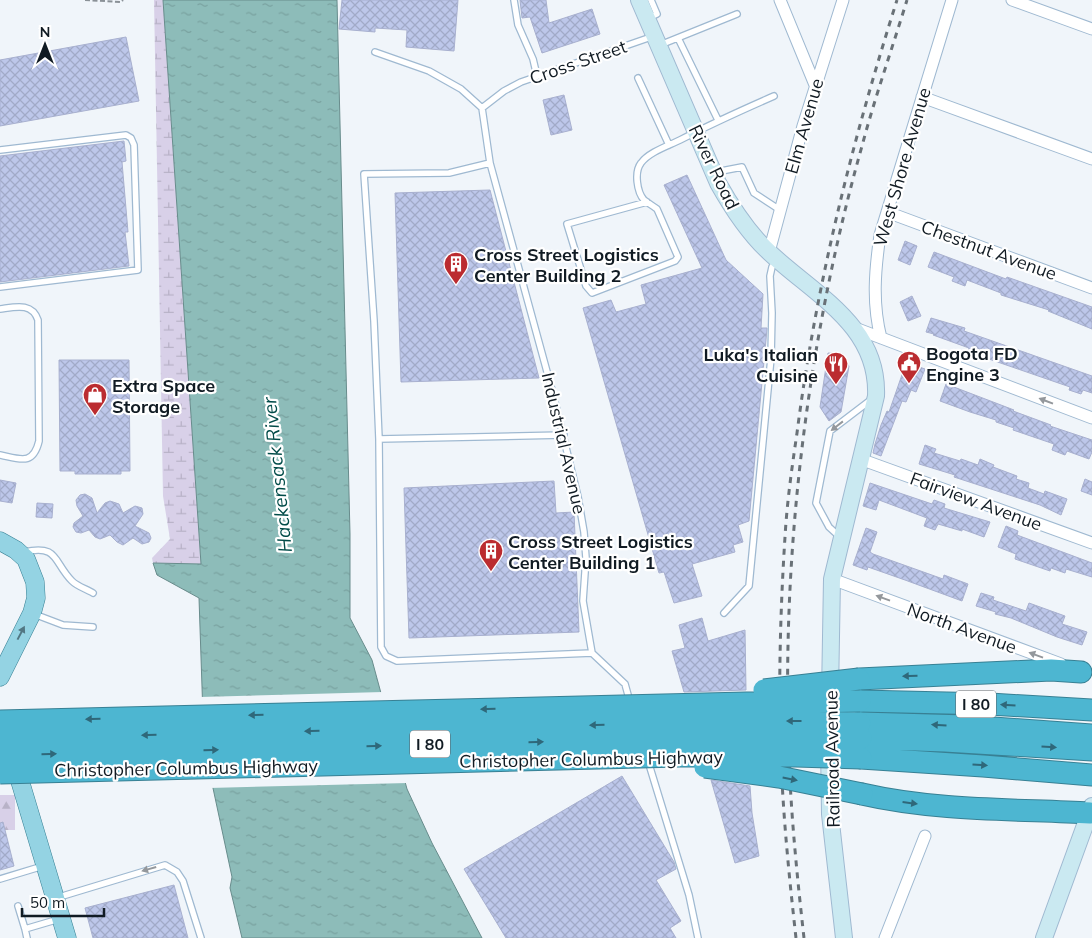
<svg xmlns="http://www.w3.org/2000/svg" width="1092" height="938" viewBox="0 0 1092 938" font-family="Mulish,sans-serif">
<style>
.forest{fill:url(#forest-firs)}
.wetland{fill:url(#wetland-marsh)}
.water{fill:url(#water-ripples);stroke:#688c8c}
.pier{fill:#f0f5fa}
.building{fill:url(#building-cross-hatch);stroke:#a8b0cf}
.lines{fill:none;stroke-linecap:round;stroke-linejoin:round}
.lane-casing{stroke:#9fb9d1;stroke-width:8}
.street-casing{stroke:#9fb9d1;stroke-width:13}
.secondary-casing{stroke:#9fb9d1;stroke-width:18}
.primary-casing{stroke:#388094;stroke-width:19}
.highway-casing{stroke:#388094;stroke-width:23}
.path{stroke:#8a9197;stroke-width:2;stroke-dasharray:5 2.5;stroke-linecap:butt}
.lane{stroke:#fff;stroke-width:5.5}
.street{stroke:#fff;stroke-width:11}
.secondary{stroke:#cae9f1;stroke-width:16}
.primary{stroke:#94d3e3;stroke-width:18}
.highway{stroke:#4db6d1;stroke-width:21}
.rail{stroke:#697177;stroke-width:3;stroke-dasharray:6 6;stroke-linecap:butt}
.highway-bridge-casing{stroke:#388094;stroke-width:23;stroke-linecap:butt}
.highway-bridge{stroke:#4db6d1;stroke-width:21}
.oneway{fill:#94989c}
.oneway2{fill:#527783}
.oneway3{fill:#2f687a}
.labels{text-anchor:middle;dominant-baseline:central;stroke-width:4.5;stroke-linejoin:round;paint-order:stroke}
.shield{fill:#fff;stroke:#585f65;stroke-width:1}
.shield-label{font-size:16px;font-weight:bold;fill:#111b23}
.street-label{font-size:18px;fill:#111b23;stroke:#fff}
.poi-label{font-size:18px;font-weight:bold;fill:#111b23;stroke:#fff;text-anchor:start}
.water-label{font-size:19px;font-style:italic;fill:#004b48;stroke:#fff}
</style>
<defs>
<pattern id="forest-firs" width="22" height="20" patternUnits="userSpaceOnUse" patternTransform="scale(1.25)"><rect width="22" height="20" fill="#d8d0e8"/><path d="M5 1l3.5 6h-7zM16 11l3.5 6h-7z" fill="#b8b2c7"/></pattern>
<pattern id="wetland-marsh" width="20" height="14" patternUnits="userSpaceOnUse" patternTransform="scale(1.25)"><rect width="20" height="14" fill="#d8d0e8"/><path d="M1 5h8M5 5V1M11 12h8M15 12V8" fill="none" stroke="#b8b2c7"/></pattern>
<pattern id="water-ripples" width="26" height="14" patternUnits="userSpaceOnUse" patternTransform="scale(1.25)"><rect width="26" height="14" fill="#8dbcb9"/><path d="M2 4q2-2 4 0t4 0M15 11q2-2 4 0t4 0" fill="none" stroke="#79a19f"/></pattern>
<pattern id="building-cross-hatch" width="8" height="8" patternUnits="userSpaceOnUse" patternTransform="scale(1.25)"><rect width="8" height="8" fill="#bdc7ea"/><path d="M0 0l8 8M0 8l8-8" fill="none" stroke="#a1aac8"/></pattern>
</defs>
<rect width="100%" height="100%" fill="#f0f5fa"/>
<path class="forest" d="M0,795H15V830H0Z"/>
<path class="wetland" d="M154,0H163L201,564L153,563L152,558L170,539L163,496Z"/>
<path class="water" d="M163,0H337L350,534V618L372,660L407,789L432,843L482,938H242L230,888L232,877L204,746L199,598L157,575L153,563L201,564Z"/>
<path class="pier" d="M383,692L408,783L209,788L201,746L200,697Z"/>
<path class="building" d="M342,0H458L454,51L406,47L407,30L375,28V32L339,29Z
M520,0H546L549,23L592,9L600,34L542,53L530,17L522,18Z
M126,37L139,101L0,126V60Z
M564,95L572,130L551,135L543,100Z
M124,141L126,161L122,162L128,232H125L129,266L0,282V156Z
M687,175L726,260L763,294L761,328H767V329L749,521L738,525L743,542L733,545L735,552L692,564L702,596L674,603L664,572L659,573L583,308L611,300L616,312L646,304L641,285L702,268L664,185Z
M490,190L539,378L401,382L395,193Z
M905,241L917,246L910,265L898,260Z
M934,252L1006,279L1007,277L1092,307V329L1048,311L1049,310L1001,295V293L967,280L965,286L952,281L954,277L928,267Z
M912,296L921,316L908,321L900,302Z
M931,318L965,328L964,331L1092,376V393L1083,390L1081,394L1069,390L1070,387L986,358L968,351L969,348L933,335L934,334L926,332Z
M828,353L840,354L849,366L841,412L829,421L820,407Z
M59,360H129L130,471H121V474H75V471H60Z
M908,363L925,369L916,392L911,390L906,402L902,401L881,456L873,453L875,444L881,425L887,411L889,412L904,369H906Z
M946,384L1014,410L1013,411L1051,425L1050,426L1092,440V452L1089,459L1067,451L1065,455L1052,450L1054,444L1013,430L1014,428L996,422V420L970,412L940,401Z
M925,445L936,449L934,453L960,461L961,459L978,465L980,459L994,465L993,467L1017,476L1016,479L1029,483L1028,488L1044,494L1045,491L1067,499L1061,515L1040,505L954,477L955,475L919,464Z
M1085,479L1092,482V495L1081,491Z
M0,480L16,483L12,503L0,501Z
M554,481L556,513L574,512L579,632L409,638L404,488Z
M870,483L932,504L934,500L945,504L944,508L990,522L984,537L962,529V531L938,524L935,530L924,526L927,518L879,500L876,510L863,506Z
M85,494L92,498L97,513L105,503L110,501L119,504L123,513L135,506L142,508L143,514L135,526L149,533L151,538L149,542L142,544L133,538L123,545L117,542L110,535L100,539L95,537L89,530L81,533L76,532L73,527L74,523L83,516L77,506L76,500L80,495Z
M37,503L53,504L52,518L36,517Z
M1006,526L1018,531L1017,535L1092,563V577L1066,569L1065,573L1051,568L1050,571L1015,559L1016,554L998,547Z
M866,528L877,532L870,552L873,554L943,579L944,575L968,584L962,601L905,580L868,567L867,570L853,565Z
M981,593L994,597L993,600L1026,611L1029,603L1065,616L1062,624L1087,632L1082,645L1057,637L1011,618L995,614L996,612L976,606Z
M702,618L708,641L745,630L746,690L684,692L672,651L685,648L679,625Z
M622,776L674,862L676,869L656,880L681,921L670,928L676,938H506L464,869Z
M711,780L750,786L752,813L759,856L735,863Z
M3,822L14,866L0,870V823Z
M174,885L188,938H93L85,908Z"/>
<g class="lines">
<defs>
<path id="lane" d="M514,0L518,25L533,59L537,76
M648,18L657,14L651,0
M678,38L718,120
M660,45L737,14
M375,52L429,71L461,89L482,108
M638,78L669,145
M0,150L126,135L131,138L134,145L138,270L0,287
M716,172L742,167L754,193L780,210
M647,202L567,224L586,286L592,293L675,261L678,257L657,209C653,206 648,203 644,200C637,192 634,172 641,163C649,152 668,146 680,140C711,124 742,110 774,96
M0,309C15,307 32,302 38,320L39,441C33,466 20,459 0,455
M564,435L379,439L381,647L386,656L397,661L592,653
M379,439L374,321L364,174L449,173L490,163
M840,537L829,527L816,503L830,431L872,399
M24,552C59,544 53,562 72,581C78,587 87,589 93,593
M724,613L749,586L771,358L772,313L770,276L772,267L776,261
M34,614L63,625L93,627
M630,702L625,684L592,653L583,601L586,558L584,532L578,497L552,390L490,163L482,108L504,91L521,82L654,36
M648,761L689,895L698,938
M0,879L43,866
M56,898L165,865L177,872L183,881L201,938
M18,906L25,929L59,919
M25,929L27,938"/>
<path id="street" d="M780,0L815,85
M1012,0L1092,29
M922,97L1092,159
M887,212L1092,288
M769,252L803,126L843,0
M855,328L1092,418
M881,338C872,303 875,270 880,235L952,0
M860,459L1092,543
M832,579L1061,664
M885,938L925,836"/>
<path id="secondary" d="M639,0L718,183C732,208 748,233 770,253C815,295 879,326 876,396L832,579L830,694
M829,746L830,814L844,938
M1044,938L1092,806"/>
<path id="primary" d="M0,541L16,550L26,559L35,582L36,598L32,613L0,677
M14,761L67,938"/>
<path id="highway" d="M859,679L1051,670L1081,672
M860,701L990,704L1092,710
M860,723L966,726L1092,735
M861,738L945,741L1092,750
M861,758L983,766L1092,775
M862,794C936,811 1014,809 1090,813"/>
</defs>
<use href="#lane" class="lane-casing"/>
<use href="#street" class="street-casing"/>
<use href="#secondary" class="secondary-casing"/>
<use href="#primary" class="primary-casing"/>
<use href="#highway" class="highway-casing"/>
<path class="path" d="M85,0L121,2L123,0"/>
<use href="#lane" class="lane"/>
<use href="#street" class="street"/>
<use href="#secondary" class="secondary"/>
<use href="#primary" class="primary"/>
<use href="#highway" class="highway"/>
<path class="rail" d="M796,938C788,867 781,795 780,723C779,662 781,599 785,537C787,502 792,467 797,433C816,285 852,142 897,0
M804,938C796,867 789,795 788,723C784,532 810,330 862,146C875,97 892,49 907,0"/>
<defs>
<path id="highway-bridge" d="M764,690L859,679
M0,721L746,703L860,701
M0,739L719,722L860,723
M0,755L704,737L861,738
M705,767L779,777L862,794
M0,773L680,756H796L861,758"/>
</defs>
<use href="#highway-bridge" class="highway-bridge-casing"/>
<use href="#highway-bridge" class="highway-bridge"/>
</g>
<defs><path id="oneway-solid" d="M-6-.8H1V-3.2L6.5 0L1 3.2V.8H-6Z" transform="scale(1.25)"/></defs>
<g class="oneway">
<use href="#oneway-solid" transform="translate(1046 401) rotate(-159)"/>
<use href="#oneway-solid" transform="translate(837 426) rotate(142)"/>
<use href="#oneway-solid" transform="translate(883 598) rotate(-160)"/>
<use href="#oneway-solid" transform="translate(1036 655) rotate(-160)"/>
<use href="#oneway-solid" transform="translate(149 869) rotate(164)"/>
</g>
<use class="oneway2" href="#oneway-solid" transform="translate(21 633) rotate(-62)"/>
<g class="oneway3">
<use href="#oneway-solid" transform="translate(910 676) rotate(178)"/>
<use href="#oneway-solid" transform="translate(1008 705) rotate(-177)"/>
<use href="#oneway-solid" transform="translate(488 709) rotate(178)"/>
<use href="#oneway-solid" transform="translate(256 715) rotate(179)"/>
<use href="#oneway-solid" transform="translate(93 719) rotate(179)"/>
<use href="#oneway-solid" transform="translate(794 721) rotate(-180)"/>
<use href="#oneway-solid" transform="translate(597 725) rotate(179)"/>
<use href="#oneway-solid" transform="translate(939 725) rotate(-177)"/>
<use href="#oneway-solid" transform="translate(312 731) rotate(179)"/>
<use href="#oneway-solid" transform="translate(149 735) rotate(179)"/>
<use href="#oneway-solid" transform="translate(536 742) rotate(-1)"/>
<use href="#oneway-solid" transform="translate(374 746) rotate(-1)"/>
<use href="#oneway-solid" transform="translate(1049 747) rotate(4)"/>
<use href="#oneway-solid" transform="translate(211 750) rotate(-1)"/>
<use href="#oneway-solid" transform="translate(49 754) rotate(-1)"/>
<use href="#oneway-solid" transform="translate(980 765) rotate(4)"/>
<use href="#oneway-solid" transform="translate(790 779) rotate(11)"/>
<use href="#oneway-solid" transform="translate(910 803) rotate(7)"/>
</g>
<defs>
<symbol id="building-pin" viewBox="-11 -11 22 30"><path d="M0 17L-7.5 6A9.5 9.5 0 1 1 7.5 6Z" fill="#bb2c30" stroke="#fff"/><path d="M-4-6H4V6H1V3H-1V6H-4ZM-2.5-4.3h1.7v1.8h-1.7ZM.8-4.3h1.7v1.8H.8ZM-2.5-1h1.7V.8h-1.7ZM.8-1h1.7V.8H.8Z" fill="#fff"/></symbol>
<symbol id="civic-pin" viewBox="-11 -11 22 30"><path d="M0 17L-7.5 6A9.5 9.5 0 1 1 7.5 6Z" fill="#bb2c30" stroke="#fff"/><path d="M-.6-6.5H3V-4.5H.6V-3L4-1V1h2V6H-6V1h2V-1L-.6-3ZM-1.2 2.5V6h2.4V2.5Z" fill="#fff"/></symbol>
<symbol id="restaurant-pin" viewBox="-11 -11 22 30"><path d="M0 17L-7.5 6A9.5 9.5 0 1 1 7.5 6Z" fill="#bb2c30" stroke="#fff"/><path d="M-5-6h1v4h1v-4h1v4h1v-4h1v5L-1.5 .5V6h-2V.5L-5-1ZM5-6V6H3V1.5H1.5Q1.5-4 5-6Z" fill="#fff"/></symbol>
<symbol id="shop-pin" viewBox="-11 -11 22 30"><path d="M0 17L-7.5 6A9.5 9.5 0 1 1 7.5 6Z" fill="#bb2c30" stroke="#fff"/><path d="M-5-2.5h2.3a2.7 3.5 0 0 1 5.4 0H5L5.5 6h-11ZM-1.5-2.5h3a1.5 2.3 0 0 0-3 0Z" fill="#fff"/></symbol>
</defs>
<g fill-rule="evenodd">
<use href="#building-pin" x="442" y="250" width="28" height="38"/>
<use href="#civic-pin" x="895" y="349" width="28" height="38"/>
<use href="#restaurant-pin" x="822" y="350" width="28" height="38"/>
<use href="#shop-pin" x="81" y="381" width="28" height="38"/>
<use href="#building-pin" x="477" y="537" width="28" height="38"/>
</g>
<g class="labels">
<g class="shield">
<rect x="956" y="690.5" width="40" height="27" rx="4"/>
<rect x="410" y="730.5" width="40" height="27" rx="4"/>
</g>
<g class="shield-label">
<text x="976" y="704">I 80</text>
<text x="430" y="744">I 80</text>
</g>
<g class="street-label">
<text transform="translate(578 62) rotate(-19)">Cross Street</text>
<text transform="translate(804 126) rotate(-74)">Elm Avenue</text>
<text transform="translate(714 167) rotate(64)">River Road</text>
<text transform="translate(902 167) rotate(-74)">West Shore Avenue</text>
<text transform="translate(989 250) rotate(20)">Chestnut Avenue</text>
<text transform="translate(564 443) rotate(77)">Industrial Avenue</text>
<text transform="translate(976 501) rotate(20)">Fairview Avenue</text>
<text transform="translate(962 628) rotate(20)">North Avenue</text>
<text transform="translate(591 759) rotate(-1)">Christopher Columbus Highway</text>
<text transform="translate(832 759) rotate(-91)">Railroad Avenue</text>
<text transform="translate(186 768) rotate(-1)">Christopher Columbus Highway</text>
</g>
<g class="poi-label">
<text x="474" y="254">Cross Street Logistics<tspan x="474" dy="21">Center Building 2</tspan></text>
<text x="926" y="353">Bogota FD<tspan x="926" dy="21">Engine 3</tspan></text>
<text x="818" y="354" text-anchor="end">Luka's Italian<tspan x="818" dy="21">Cuisine</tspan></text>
<text x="112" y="385">Extra Space<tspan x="112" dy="21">Storage</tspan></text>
<text x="508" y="541">Cross Street Logistics<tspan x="508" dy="21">Center Building 1</tspan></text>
</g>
<g class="water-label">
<text transform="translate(277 475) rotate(-96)">Hackensack River</text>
</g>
</g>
<g transform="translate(45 45)" stroke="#ffffff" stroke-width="4" paint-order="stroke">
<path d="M0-4L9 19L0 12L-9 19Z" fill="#111b23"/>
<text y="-8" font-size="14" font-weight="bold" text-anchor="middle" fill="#111b23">N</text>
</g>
<path d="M22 908v8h82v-8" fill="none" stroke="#111b23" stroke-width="2.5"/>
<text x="30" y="908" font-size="15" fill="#111b23" stroke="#ffffff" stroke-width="4" paint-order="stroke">50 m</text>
</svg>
